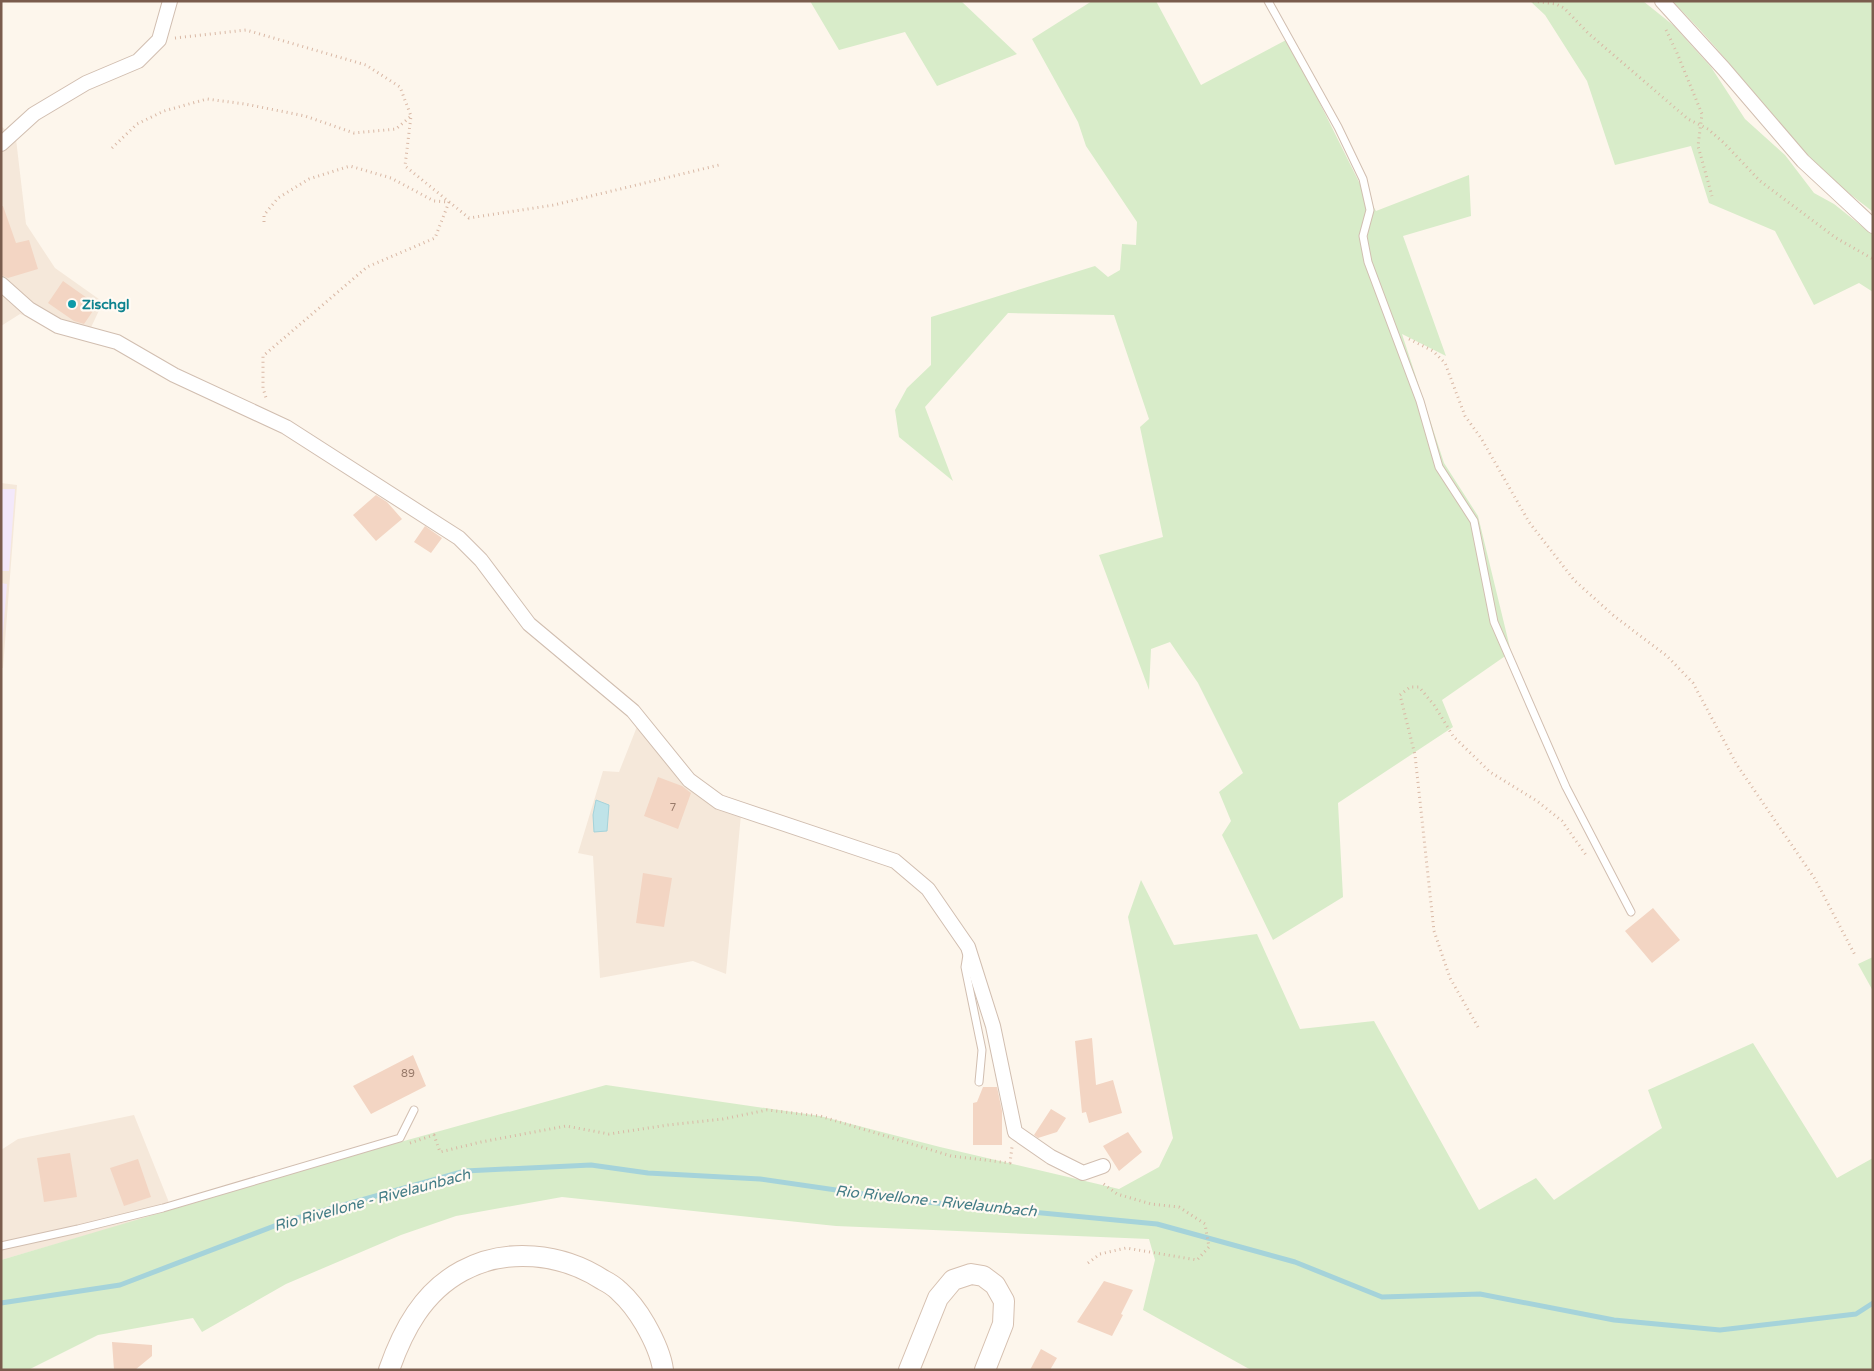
<svg xmlns="http://www.w3.org/2000/svg" width="1874" height="1371" viewBox="0 0 1874 1371" font-family="'Varela Round',sans-serif">
<style>
.residential{fill:#f5e8da}
.education{fill:#f3e8fa}
.green{fill:#d8ecc9}
.water{fill:#bfe3e8;stroke:#a5d3da}
.lines{fill:none;stroke-linecap:round;stroke-linejoin:round}
.stream{stroke:#a5d3da;stroke-width:5}
.building{fill:#f3d5c3}
.lane-casing{stroke:#d1beb0;stroke-width:9}
.street-casing{stroke:#d1beb0;stroke-width:16}
.secondary-casing{stroke:#d6c0b0;stroke-width:22}
.path{stroke:#d9b8a5;stroke-width:3;stroke-dasharray:1 4;stroke-linecap:butt}
.lane{stroke:#fff;stroke-width:7}
.street{stroke:#fff;stroke-width:14}
.secondary{stroke:#fff;stroke-width:20}
.culture-dot{fill:#0f9aa8;stroke:#fffaf3;stroke-width:2}
.labels{text-anchor:middle;dominant-baseline:central;stroke-width:4.5;stroke-linejoin:round;paint-order:stroke}
.number-label{font-size:11px;fill:#987a6a}
.culture-label{font-size:14px;font-weight:bold;fill:#0d838f;stroke:#fffaf3;text-anchor:start}
.water-label{font-size:15px;font-style:italic;fill:#437c86;stroke:#fffaf3}
</style>
<rect width="100%" height="100%" fill="#fdf6ec"/>
<path class="residential" d="M1,126L16,139L26,224L55,268L103,302L86,338L20,314L1,326Z
M1,483L17,485L3,668H1Z
M642,714L708,793L742,804L726,974L693,961L600,978L593,856L578,853L603,771L619,772Z
M134,1115L168,1200L170,1211L1,1260V1150L18,1139Z"/>
<path class="education" d="M1,489H15L9,571H1Z
M1,583L7,584L1,657Z"/>
<path class="green" d="M810,1H961L1017,54L937,86L905,32L839,50Z
M1092,1H1156L1201,85L1288,39L1359,182L1376,211L1469,175L1471,216L1403,236L1446,356L1402,334L1444,463L1478,516L1511,652L1442,700L1453,727L1338,803L1343,897L1273,940L1222,835L1231,821L1219,792L1243,773L1198,683L1170,642L1151,649L1149,690L1099,555L1163,537L1140,427L1149,419L1114,315L1008,313L925,407L953,481L899,437L895,410L907,388L931,365V317L1095,266L1108,277L1120,270L1122,244L1136,245L1137,222L1086,146L1078,122L1032,39Z
M1530,1H1643L1673,25L1711,67L1745,119L1785,155L1814,193L1834,204L1873,235V292L1859,283L1814,305L1775,231L1709,203L1691,146L1615,165L1587,81L1545,15Z
M1672,1H1873V212C1854,197 1834,182 1817,165C1767,112 1724,52 1672,1Z
M1141,880L1174,945L1257,934L1300,1029L1374,1021L1479,1210L1536,1178L1554,1200L1662,1128L1648,1090L1753,1043L1837,1178L1873,1158V1370H1251L1143,1310L1155,1260L1149,1239L836,1226L562,1197L456,1216L401,1235L286,1284L202,1332L193,1318L98,1335L28,1370H1V1260L386,1146L606,1085L820,1116L940,1147L1119,1189L1159,1167L1173,1138L1128,917Z
M1873,957V991L1858,964Z"/>
<path class="water" d="M596,800L609,805L607,831L594,832L593,815Z"/>
<g class="lines">
<path class="stream" d="M1,1303L120,1285L290,1220L465,1171L591,1165L648,1173L760,1179L905,1200L1157,1224L1295,1262L1382,1297L1480,1294L1614,1320L1720,1330L1856,1314L1873,1303"/>
</g>
<path class="building" d="M1,206H3L16,243L29,240L38,269L8,278L1,275Z
M63,281L97,305L84,324L74,321L48,303Z
M376,495L387,502L402,519L376,541L353,515Z
M425,526L442,538L431,553L414,542Z
M658,777L682,786L691,793L678,829L644,816Z
M643,873L672,878L664,927L636,923Z
M1653,908L1680,940L1652,963L1625,931Z
M1092,1038L1096,1085L1113,1080L1122,1113L1089,1123L1086,1112L1082,1113L1075,1041Z
M413,1055L426,1086L371,1114L353,1086Z
M983,1087H997L1002,1111V1145H973V1103L977,1102Z
M1051,1109L1066,1118L1057,1132L1038,1138L1034,1135Z
M1128,1132L1142,1152L1119,1171L1103,1146Z
M70,1153L77,1197L44,1202L37,1158Z
M138,1159L151,1197L124,1206L110,1168Z
M1104,1281L1133,1290L1121,1314L1123,1315L1112,1336L1077,1322Z
M112,1342L152,1345V1356L135,1370H114Z
M1041,1349L1057,1358L1050,1370H1030Z"/>
<g class="lines">
<defs>
<path id="lane" d="M1268,1L1338,127L1363,179L1370,210L1363,236L1368,262L1420,401L1439,467L1474,521L1494,622L1566,787L1631,912
M967,955L965,967L982,1050L979,1082
M1,1246L78,1229L163,1208L400,1138L414,1110"/>
<path id="street" d="M1662,1L1724,69L1803,161L1873,226
M1,144L34,114L86,83L138,61L159,40L170,1
M1,284L29,309L58,326L117,342L174,375L286,427L459,538L481,560L529,624L633,711L689,780L719,802L895,861L928,889L968,947L993,1026L1015,1132L1051,1157L1083,1173L1103,1166"/>
<path id="secondary" d="M389,1370C403,1330 423,1292 462,1271C506,1247 562,1253 603,1280C609,1283 615,1287 619,1291C629,1300 638,1312 645,1324C653,1338 661,1354 663,1370
M909,1370L938,1298L953,1280L971,1274L983,1276L995,1285L1004,1301L1003,1324L985,1370"/>
</defs>
<use href="#lane" class="lane-casing"/>
<use href="#street" class="street-casing"/>
<use href="#secondary" class="secondary-casing"/>
<path class="path" d="M1533,1L1556,4L1564,8L1588,33L1688,119L1708,129L1724,143L1760,181L1836,238L1873,259
M1666,30L1677,53L1702,114L1698,146L1712,196
M175,38L246,30L366,65L400,87L411,116L405,166L469,218L554,205L719,165
M112,148L137,124L164,111L207,99L245,104L305,116L354,133L396,129L410,117
M264,222V215L278,198L309,179L350,166L391,178L434,201L449,202L435,238L367,267L263,356V388L267,401
M1409,339L1433,351L1445,363L1465,416L1481,438L1529,522L1574,580L1614,616L1667,656L1693,683L1737,765L1815,879L1856,957
M1478,1027L1450,978L1434,931L1415,755L1400,695L1410,687H1419L1434,705L1453,736L1490,772L1537,801L1562,821L1586,855
M410,1143L434,1135L440,1152L481,1142L566,1126L609,1134L668,1125L723,1119L767,1110L820,1116L951,1156L1010,1163L1012,1147
M1088,1263L1100,1254L1126,1248L1197,1260L1209,1247L1205,1224L1179,1207L1151,1204L1117,1194L1101,1182"/>
<use href="#lane" class="lane"/>
<use href="#street" class="street"/>
<use href="#secondary" class="secondary"/>
</g>
<circle class="culture-dot" cx="72" cy="304" r="5"/>
<g class="labels">
<g class="number-label">
<text x="673" y="807">7</text>
<text x="408" y="1073">89</text>
</g>
<g class="culture-label">
<text x="82" y="304">Zischgl</text>
</g>
<g class="water-label">
<text transform="translate(372 1200) rotate(-15)">Rio Rivellone - Rivelaunbach</text>
<text transform="translate(936 1201) rotate(6)">Rio Rivellone - Rivelaunbach</text>
</g>
</g>
<rect width="1874" height="1371" fill="none" stroke="#7a5c4d" stroke-width="5"/>
</svg>
